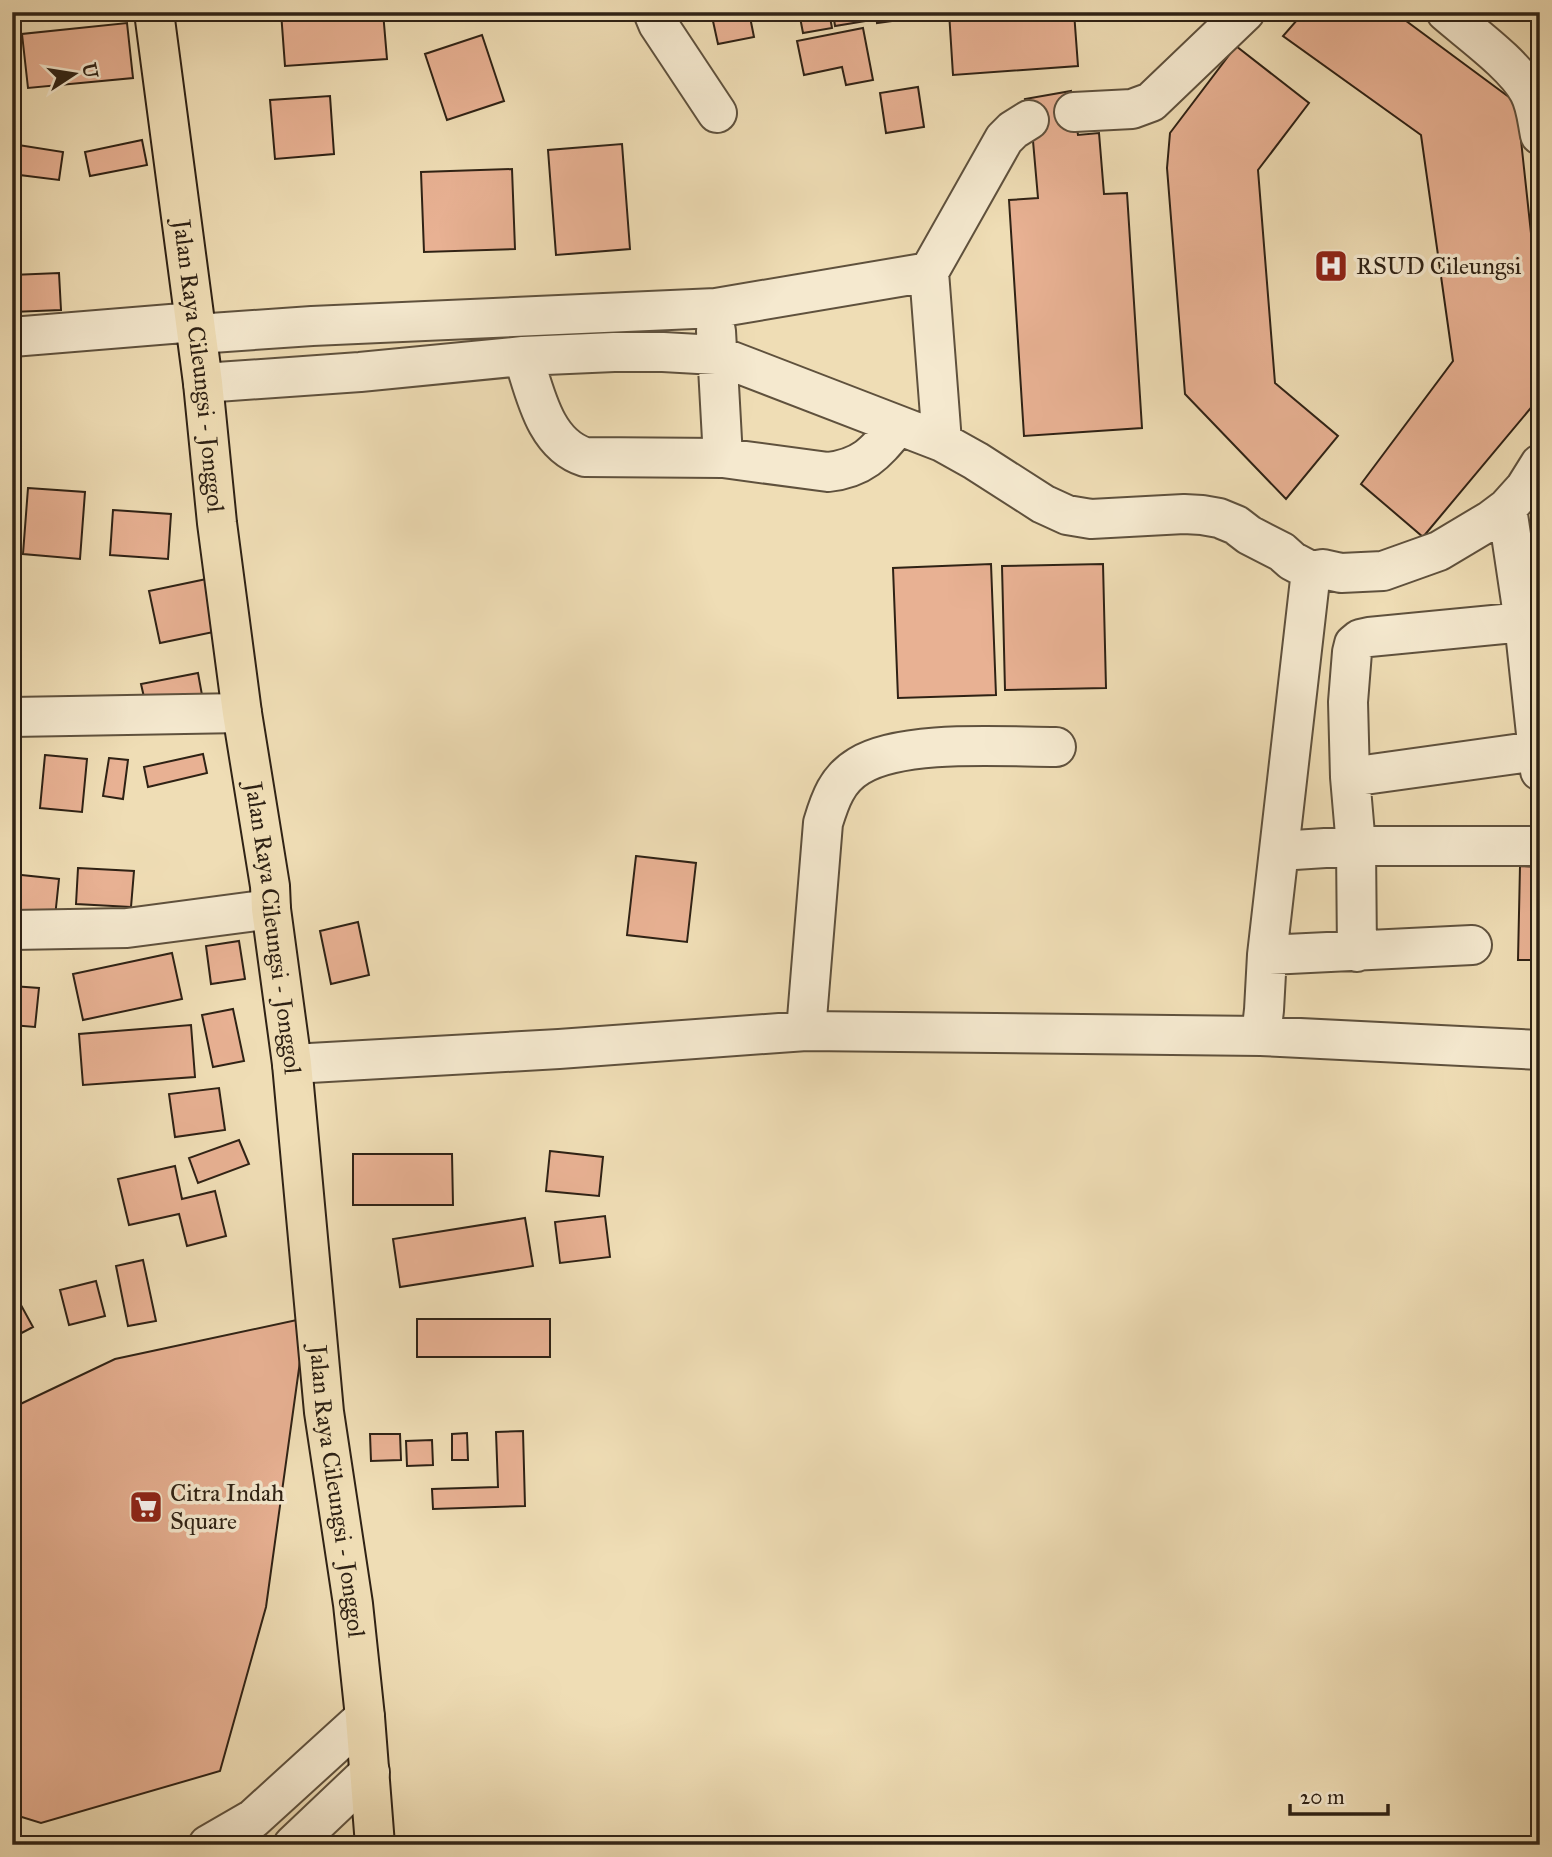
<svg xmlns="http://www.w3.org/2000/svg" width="1552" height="1857" viewBox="0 0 1552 1857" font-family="'IM FELL Great Primer',serif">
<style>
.building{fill:#e8b193;stroke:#2f2215;stroke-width:2}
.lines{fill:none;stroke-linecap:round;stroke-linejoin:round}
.minor-casing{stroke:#5f513d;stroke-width:42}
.major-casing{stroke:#2f2215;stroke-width:42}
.minor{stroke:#f5e9cf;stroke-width:38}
.major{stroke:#efddb5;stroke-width:38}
.labels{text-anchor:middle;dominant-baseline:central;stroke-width:7;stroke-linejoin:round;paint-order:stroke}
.poi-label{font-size:24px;fill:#2f2215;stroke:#f5e9cf;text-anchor:start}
.street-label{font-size:24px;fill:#2f2215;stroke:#f5e9cf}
</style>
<rect width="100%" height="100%" fill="#efddb5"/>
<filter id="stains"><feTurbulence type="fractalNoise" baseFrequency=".00286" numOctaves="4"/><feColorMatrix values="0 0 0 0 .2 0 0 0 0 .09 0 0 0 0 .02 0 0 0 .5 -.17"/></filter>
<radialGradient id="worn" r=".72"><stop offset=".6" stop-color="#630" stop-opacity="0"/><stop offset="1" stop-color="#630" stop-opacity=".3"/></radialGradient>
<path class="building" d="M89,12H139V14L90,19Z
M281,12H383L387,59L285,66Z
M711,12H749L754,37L718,44Z
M799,12H829L832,28L803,33Z
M833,12H871L872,20L835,26Z
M876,12H936V15L877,23Z
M949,12H1074L1078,66L953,75Z
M1304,12H1394L1517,103L1540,317V397L1423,537L1361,484L1453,361L1421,135L1283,36Z
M127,23L133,78L28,88L22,34Z
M863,28L873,80L846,85L842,67L804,75L797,41Z
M482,35L504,101L447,120L425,54Z
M1236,46L1309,103L1258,170L1275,383L1338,436L1286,499L1185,394L1167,168L1170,133Z
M918,87L924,127L886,133L880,93Z
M1071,91L1078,135L1099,133L1104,194L1127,193L1142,428L1024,436L1009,200L1038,198L1033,141L1025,99Z
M330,96L334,154L275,159L270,100Z
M142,140L147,165L90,176L85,152Z
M12,144L63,152L59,180L12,174Z
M622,144L630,249L556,255L548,150Z
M512,169L515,249L424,252L421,172Z
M59,273L61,310L12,312V275Z
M12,447H21L16,538H12Z
M28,488L85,492L80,559L23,554Z
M113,510L171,514L168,559L110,555Z
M991,564L996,695L898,698L893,568Z
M1103,564L1106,688L1005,690L1002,566Z
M216,577L228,629L160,643L149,591Z
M198,673L202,695L146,706L141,684Z
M203,754L207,773L148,787L144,767Z
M45,755L87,759L82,812L40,808Z
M109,758L128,760L123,799L103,796Z
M636,856L696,863L687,942L627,935Z
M1520,866L1540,867V960H1518Z
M78,868L134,871L131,907L76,904Z
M12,874L59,879L55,917L12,912Z
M358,922L369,975L331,984L320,931Z
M239,941L245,979L211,984L206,946Z
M172,953L182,999L83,1020L73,974Z
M12,986L39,988L35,1027L12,1025Z
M233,1009L244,1061L213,1067L202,1015Z
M191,1025L195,1077L83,1085L79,1034Z
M219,1088L225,1130L175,1137L169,1094Z
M239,1140L249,1164L198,1183L189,1158Z
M550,1151L603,1157L599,1196L546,1191Z
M353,1154H452L453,1205H353Z
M175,1166L182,1199L215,1191L226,1236L187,1246L179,1214L129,1225L118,1179Z
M605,1216L610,1257L560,1263L555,1222Z
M525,1218L533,1266L400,1287L393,1239Z
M143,1260L156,1321L128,1326L116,1266Z
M96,1281L105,1316L69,1325L60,1290Z
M16,1296L33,1327L12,1338V1298Z
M306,1318L266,1607L220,1771L41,1823L12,1814V1408L115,1359Z
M417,1319H550V1357H417Z
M523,1431L525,1506L433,1509L432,1489L498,1487L496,1432Z
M467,1433L468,1460H452V1434Z
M370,1434H400L401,1460L371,1461Z
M432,1440L433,1465L407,1466L406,1441Z"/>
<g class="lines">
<defs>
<path id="minor" d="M653,12L658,24L717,113
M1446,12C1470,33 1515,65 1529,92C1536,105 1537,120 1540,135
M1074,112L1132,109L1151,102L1245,12
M929,272L1004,139L1013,130L1029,120
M716,331L723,458
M197,334L312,326L716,308L929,272L942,442
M12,337L195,322
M523,356C535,392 544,444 585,457L723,458L828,472C864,468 876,452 898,426
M203,383L360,372L523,356L614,352H663L716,355L942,442L976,461L1043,504L1067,515L1091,519L1184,514L1202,515L1219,518L1236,525L1249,535L1282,552L1292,561L1311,571L1323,569L1341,573L1383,571L1439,551L1491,520L1507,508L1525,488L1540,464
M1507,508L1524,622L1540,771
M12,717L242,713
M1350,777L1537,751
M1279,851L1356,846H1540
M12,930L127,928L271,909
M1357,952L1356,846L1350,777L1348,702L1352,652L1354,644L1360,639L1369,637L1524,622
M1267,955L1472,945
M806,1031L823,823C830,800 837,779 859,766C903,739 1004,747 1056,747
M1261,1036L1264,1010L1267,955L1311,571
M292,1064L559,1049L806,1031L1261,1036L1540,1050
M208,1845L253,1819L365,1717
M293,1845L370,1772"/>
<g id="major">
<path id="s1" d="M154,12L203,383L217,523L242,713L270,886L271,909L292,1064L324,1412L353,1604L365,1717L375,1845"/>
</g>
</defs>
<use href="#minor" class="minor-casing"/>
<use href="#major" class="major-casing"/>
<use href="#minor" class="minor"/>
<use href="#major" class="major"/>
</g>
<defs>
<symbol id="hospital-square" viewBox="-11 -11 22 22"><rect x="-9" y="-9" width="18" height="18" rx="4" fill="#8f2418" stroke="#f5e9cf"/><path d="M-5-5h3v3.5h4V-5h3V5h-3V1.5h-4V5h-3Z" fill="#fff"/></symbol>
<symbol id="supermarket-square" viewBox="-11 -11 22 22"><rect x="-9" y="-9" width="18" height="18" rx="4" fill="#8f2418" stroke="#f5e9cf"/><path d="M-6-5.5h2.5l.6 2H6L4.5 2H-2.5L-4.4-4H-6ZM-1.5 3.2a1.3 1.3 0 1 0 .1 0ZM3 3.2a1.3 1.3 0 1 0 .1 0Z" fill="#fff"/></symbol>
</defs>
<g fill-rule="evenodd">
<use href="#hospital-square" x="1312" y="247" width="38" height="38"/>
<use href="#supermarket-square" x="127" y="1488" width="38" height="38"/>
</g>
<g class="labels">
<g class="poi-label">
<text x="1356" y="266">RSUD Cileungsi</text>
<text x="170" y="1493">Citra Indah<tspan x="170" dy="28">Square</tspan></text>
</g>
<g class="street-label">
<text stroke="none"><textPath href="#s1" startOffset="357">Jalan Raya Cileungsi - Jonggol</textPath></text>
<text stroke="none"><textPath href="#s1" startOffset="924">Jalan Raya Cileungsi - Jonggol</textPath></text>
<text stroke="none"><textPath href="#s1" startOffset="1491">Jalan Raya Cileungsi - Jonggol</textPath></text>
</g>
</g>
<rect width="1552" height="1857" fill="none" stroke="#efddb5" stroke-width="42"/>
<rect x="14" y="14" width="1524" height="1829" fill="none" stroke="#2f2215" stroke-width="3.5"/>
<rect x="21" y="21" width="1510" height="1815" fill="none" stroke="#2f2215" stroke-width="2"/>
<g transform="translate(74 74) rotate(78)" stroke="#f5e9cf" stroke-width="5" paint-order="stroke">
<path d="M0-5L12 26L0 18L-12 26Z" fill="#2f2215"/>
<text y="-10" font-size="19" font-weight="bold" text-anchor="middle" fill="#2f2215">U</text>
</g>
<path d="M1290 1804v10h98v-10" fill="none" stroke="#2f2215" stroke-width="3.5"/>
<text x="1300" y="1804" font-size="21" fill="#2f2215" stroke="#f5e9cf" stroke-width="5" paint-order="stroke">20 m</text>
<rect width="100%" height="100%" filter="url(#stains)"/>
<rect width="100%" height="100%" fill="url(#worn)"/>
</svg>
